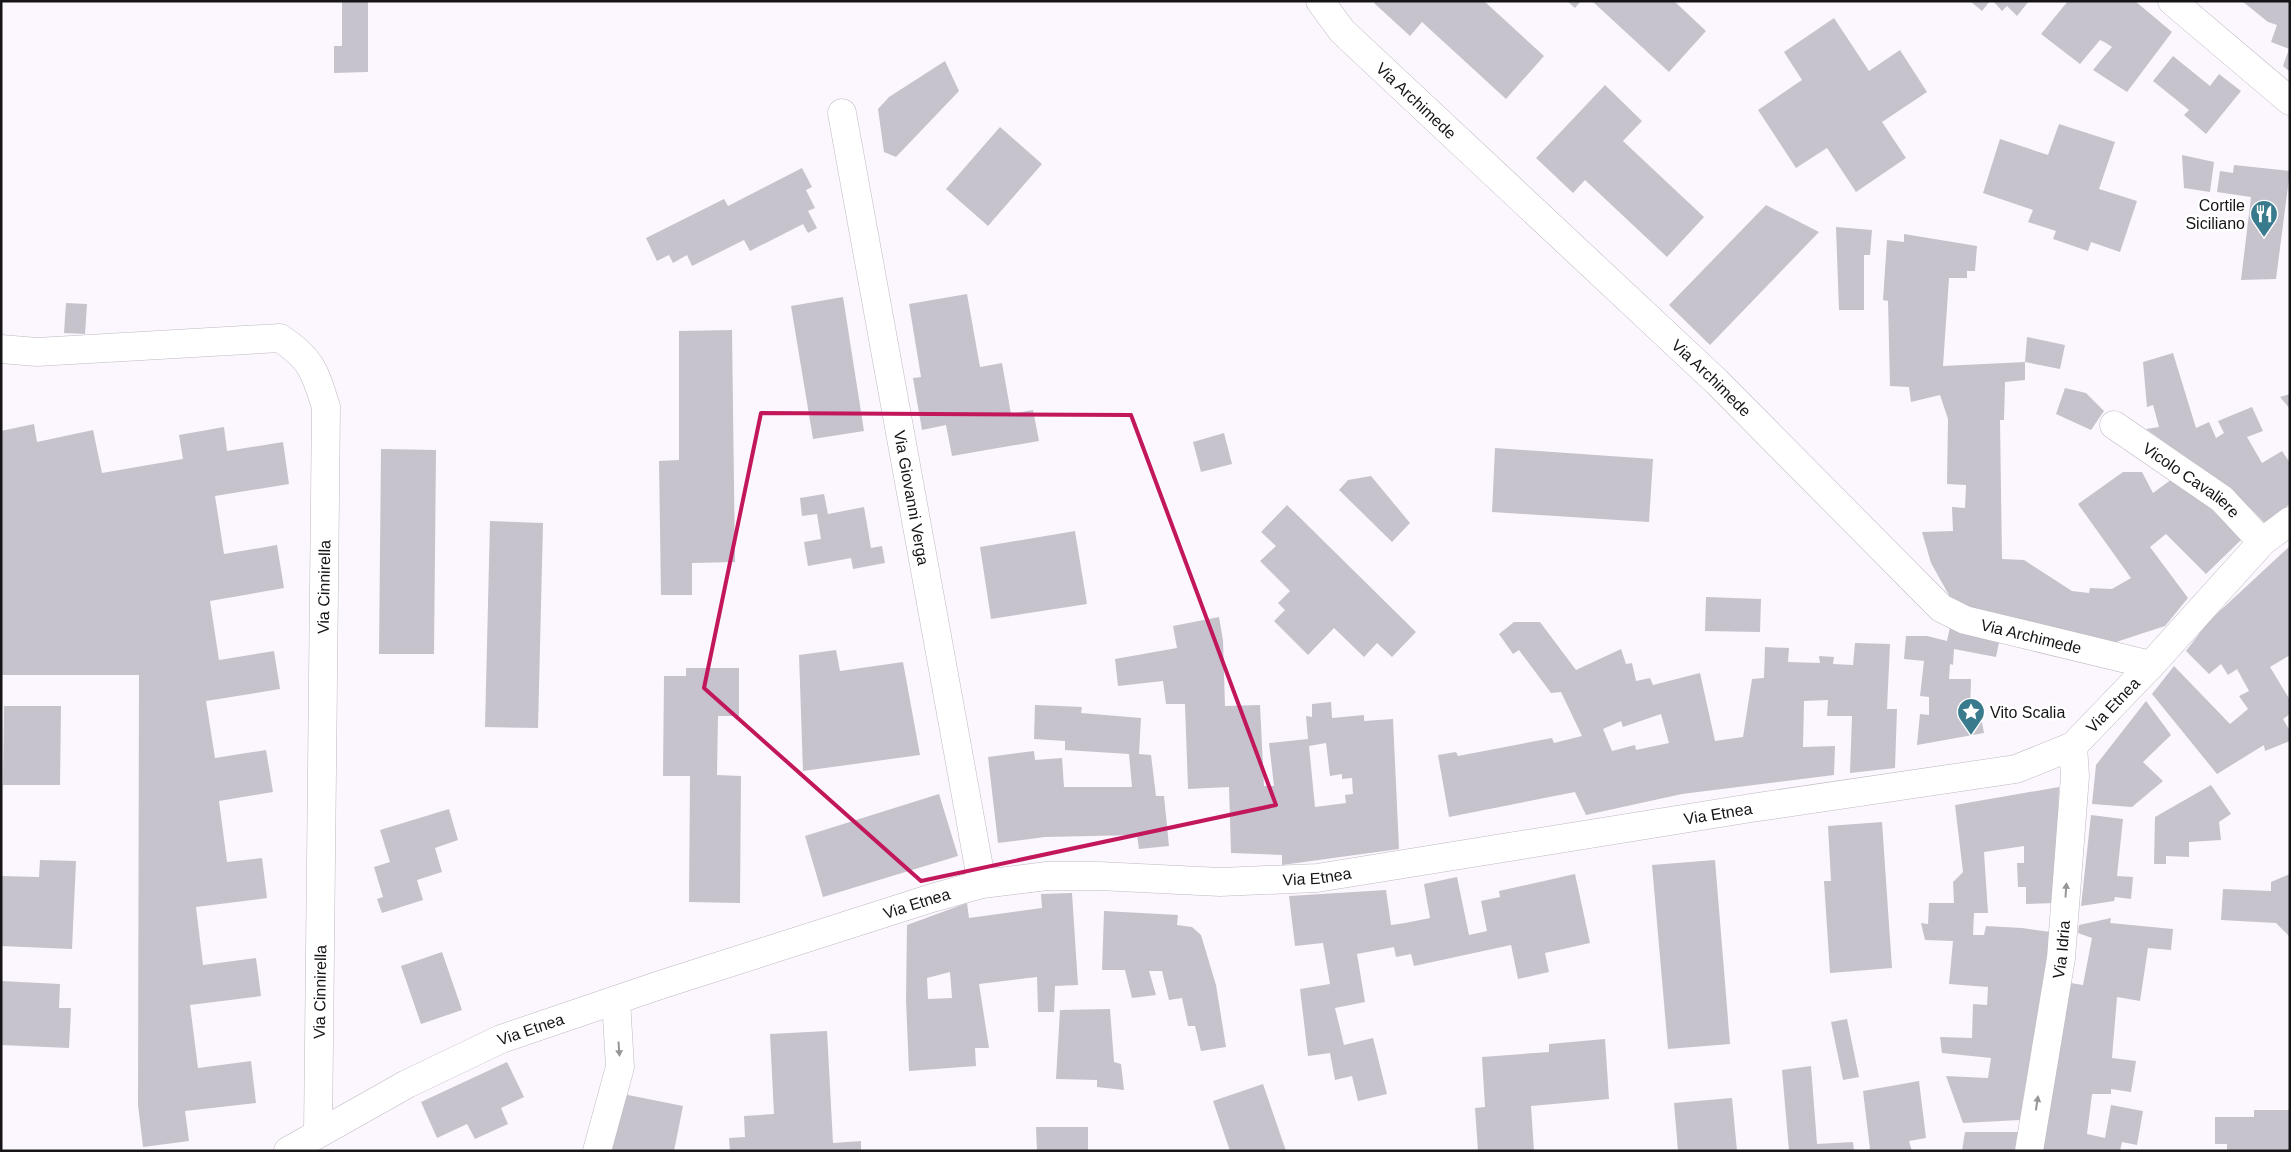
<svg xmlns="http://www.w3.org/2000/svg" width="2291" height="1152" viewBox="0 0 2291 1152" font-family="Helvetica,sans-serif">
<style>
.building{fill:#c6c3cd;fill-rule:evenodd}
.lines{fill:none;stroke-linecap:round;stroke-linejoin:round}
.minor-casing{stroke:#bfb8c1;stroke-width:29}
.major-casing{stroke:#bfb8c1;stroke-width:29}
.minor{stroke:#fff;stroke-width:28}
.major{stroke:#fff;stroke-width:28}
.oneway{fill:#969597}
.marked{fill:none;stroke:#c2185b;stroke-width:4;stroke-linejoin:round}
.labels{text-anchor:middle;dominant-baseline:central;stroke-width:5;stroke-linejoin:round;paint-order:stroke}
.street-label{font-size:16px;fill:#161417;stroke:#fff}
.poi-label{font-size:16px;fill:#161417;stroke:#fff;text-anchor:end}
</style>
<rect width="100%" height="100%" fill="#fcf7fe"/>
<path class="building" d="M1376,1H1484L1544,56L1506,99L1422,22L1410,36L1374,3Z
M1567,1H1581L1575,8Z
M1592,1H1674L1706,31L1669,72Z
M1970,1H1990L1982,11Z
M1993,1H2029L2017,16L2007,6L2002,11Z
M2068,1H2135L2172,32L2127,92L2093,70L2112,47L2106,43L2100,40L2080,64L2041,34Z
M2242,1H2290V72L2283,66L2289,49L2271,42L2277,25L2268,22Z
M342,2H368V72L334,73V46H342Z
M1834,18L1869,71L1900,50L1927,92L1882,122L1906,158L1856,192L1827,148L1796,168L1758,110L1802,80L1784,52Z
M2173,56L2210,86L2219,74L2241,91L2206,134L2184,115L2189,110L2153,81Z
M945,61L959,91L896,157L884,152L878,109L889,97Z
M1605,85L1642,121L1623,141L1704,217L1667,257L1585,180L1573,193L1536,158Z
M2059,124L2115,142L2099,189L2137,201L2120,252L2091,242L2088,251L2053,239L2056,231L2028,222L2033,210L1983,193L2000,139L2048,155Z
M1000,127L1042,164L988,226L946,189Z
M2182,155L2214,162L2210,192L2184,188Z
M2234,165L2290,171L2276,279L2241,280L2251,197L2217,192L2220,171L2233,173Z
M802,168L812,187L806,190L815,208L808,211L817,228L808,233L803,224L750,251L744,240L692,266L687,255L673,263L669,255L657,261L646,238L724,199L728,206Z
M1766,205L1819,232L1710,345L1669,305Z
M1836,227L1872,230L1870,255H1864V310H1839Z
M1904,234L1977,246L1975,271H1967V278H1949L1943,366L2025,362V380L2005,382L2004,420H2000L2002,559L2024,560L2072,591L2089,593L2090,588L2112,589L2131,578L2078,504L2123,472H2142L2153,493L2172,479L2204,502L2242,539L2206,574L2166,534L2150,547L2188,598L2165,626L2113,643L1967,608L1950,597L1931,563L1922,532L1953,531L1952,507L1965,508L1966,485L1947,484L1948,419L1940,395L1911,402L1909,387L1890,386L1888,301L1883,300L1887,240L1904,242Z
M967,294L980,367L1002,363L1011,414L1033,410L1039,441L952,456L946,425L922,430L913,378L921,377L909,304Z
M843,297L864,431L813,439L791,306Z
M66,303L87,304L85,334L64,333Z
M732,330L735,562L692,563V595H661L659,461L679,460V331Z
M2027,337L2065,345L2060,369L2025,362Z
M2173,353L2196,428L2209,422L2216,438L2224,433L2218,421L2252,407L2263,431L2247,437L2262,463L2282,451L2290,463V504L2265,523L2231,489L2146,429L2159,427L2153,405L2147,407L2143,362Z
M2065,388L2086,393L2104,411L2091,430L2056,414Z
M2290,394V409L2280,397Z
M34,424L37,442L93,430L102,473L183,459L179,435L224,427L227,451L283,442L289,484L215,496L224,554L277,545L284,588L210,601L219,660L274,651L280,689L206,701L215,758L266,750L273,792L219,801L227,862L262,858L267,898L196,907L203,965L256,958L261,996L190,1005L198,1068L251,1061L256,1103L185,1111L189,1141L143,1147L138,1105L139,675H1V431Z
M1224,433L1232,464L1201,472L1193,442Z
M1495,448L1653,459L1649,522L1492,512Z
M381,449L436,450L434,654H379Z
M1371,476L1410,523L1392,542L1339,490L1348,480Z
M824,494L828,514L864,507L871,548L882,546L885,563L853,569L851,558L808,566L804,542L821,539L817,514L802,516L800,498Z
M1287,505L1416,632L1392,657L1377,643L1364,657L1334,628L1308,655L1274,621L1285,610L1278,603L1290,591L1260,561L1276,546L1261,532Z
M490,521L543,523L538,728L485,727Z
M1075,531L1087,604L991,619L980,547Z
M2290,546V655L2270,667L2290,700V714L2283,719L2290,731V741L2265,751L2264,745L2217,774L2152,694L2174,666L2230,724L2248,709L2239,696L2249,691L2237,669L2228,675L2221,664L2209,674L2186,651L2209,621Z
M1706,597L1761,599L1760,632L1705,631Z
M1219,617L1223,640L1225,706L1260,705L1264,786H1274L1269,743L1308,739L1306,716L1312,717V704L1331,702L1332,718L1364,715V721L1393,719L1399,849L1282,865V855L1231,853L1229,787L1188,789L1185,704H1166L1163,681L1118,686L1115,659L1177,648L1173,626ZM1326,743L1330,776L1342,774V779L1352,778L1353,794L1345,795L1346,803L1315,807L1309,746Z
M1514,622H1540L1576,670L1621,649L1626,664L1632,663L1636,681L1650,678L1653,685L1700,673L1715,741L1743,737L1752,679L1764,678L1765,647L1789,648L1788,662L1820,663L1819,656L1834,657L1833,664L1853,665L1855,643L1890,644L1887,709H1897L1895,768L1850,773L1852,716H1827L1828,700L1804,701L1803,747L1835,746L1834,775L1682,794L1586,815L1575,792L1449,817L1438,755L1456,752L1458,756L1552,738L1554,743L1582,736L1561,692L1551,693L1519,650L1513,654L1499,634ZM1661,714L1669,743L1636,750L1635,745L1612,751L1603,729L1621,721L1623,727Z
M1950,627L2000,638L1996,657L1954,649L1953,665L1950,664L1949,679H1971L1970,712H1980L1984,733L1917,745L1920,714L1929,715V697L1920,696L1924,661L1904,659L1906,636H1927L1947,641Z
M836,650L840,671L903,662L920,755L803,771L799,655Z
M686,668H739V716H718L717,775L741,776L740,903L689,902L690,776H663L664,676H686Z
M2146,701L2171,735L2143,762L2163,781L2132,807L2092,804L2096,765Z
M1035,705L1082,707L1081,713L1141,718L1139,754L1151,755L1156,796H1164L1169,846L1139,849L1137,835L1045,837L998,843L988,757L1034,751L1035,760L1062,758L1064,787H1132L1129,754L1065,750V741L1034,739Z
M4,706H61L60,785H3Z
M2211,785L2231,814L2219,822L2221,840L2189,842V857L2166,856V864H2154L2155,817Z
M2059,787L2056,903L2026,904V887H2018L2017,863H2024V846L1984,852L1988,913H1974L1973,935H1984L1986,926L2022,928L2051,932L2020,1120L1963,1123L1946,1076L1988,1078L1991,1058L1942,1053L1940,1037L1972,1038L1973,1004L1987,1005L1988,987L1949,984L1953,941L1925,940L1921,923L1928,924L1929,903H1954L1953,882L1963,872L1955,805Z
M939,794L958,856L823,897L805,836Z
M449,809L458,840L435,848L442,872L417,880L423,900L382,913L377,899L383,897L374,867L390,862L380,830Z
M2091,815L2123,819L2117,876L2133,877L2131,899L2115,897L2114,901L2081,906Z
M1882,822L1892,968L1830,973L1824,881H1831L1828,826Z
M40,860L76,861L72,949L1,946V876L39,877Z
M1715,860L1730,1044L1668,1049L1652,865Z
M1575,874L1590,943L1545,953L1549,972L1518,979L1511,945L1414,966L1411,954L1396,957L1394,947L1357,954L1365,1002L1335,1008L1344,1045L1373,1038L1387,1094L1358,1101L1352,1076L1335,1080L1330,1053L1308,1056L1300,989L1330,984L1323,943L1295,946L1289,896L1386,890L1391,925L1405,923L1430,918L1424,884L1457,877L1469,935L1487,931L1481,901L1500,897L1499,891Z
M2290,874V937L2276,923L2221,920L2223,889L2271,891V882Z
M1072,893L1078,985L1055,986L1054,1012H1038L1037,977L979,984L989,1048H975L976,1066L909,1071L906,1000L907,925L967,903L969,918L1042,908L1041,894ZM950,972L952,998L928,999L927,978Z
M1104,911L1178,915L1177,925L1192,927L1201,935L1216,985L1226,1047L1201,1051L1195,1026H1188L1182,998L1169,1000L1162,971H1149L1156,995L1132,998L1125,970H1102Z
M2111,918L2110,923L2173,929L2171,950L2148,948L2140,1001L2117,997L2112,1058L2136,1061L2131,1092L2111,1089V1094H2092L2087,1134L2105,1138L2111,1105L2143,1111L2137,1145L2122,1142L2120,1151H2040L2065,982L2083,985L2092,938L2078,933L2079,925Z
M442,952L462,1010L421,1024L401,966Z
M1,981L60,984L59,1008H71L69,1048L1,1045Z
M1110,1009L1114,1062L1121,1064L1124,1090L1097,1087V1080L1056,1079L1060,1010Z
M1847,1019L1859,1077L1843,1080L1831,1022Z
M827,1031L833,1143L861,1141V1151H730L729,1138L745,1137L744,1116L774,1114L770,1034Z
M1605,1039L1609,1099L1531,1106L1534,1151H1478L1475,1108L1485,1107L1482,1057L1549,1052V1044Z
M507,1062L524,1097L501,1108L508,1124L475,1139L467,1124L437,1138L421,1102Z
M1811,1066L1817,1144L1853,1142L1854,1151H1789L1782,1070Z
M1919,1081L1926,1138L1909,1141L1912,1151H1864L1870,1149L1863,1091Z
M1263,1084L1286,1151H1230L1213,1101Z
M623,1094L683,1106L674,1151H612Z
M1732,1098L1737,1151H1678L1674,1103Z
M2254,1110H2290V1151H2227V1144H2215V1117H2254Z
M1036,1127H1088V1151H1037Z
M1965,1132H2018L2015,1151H1962Z"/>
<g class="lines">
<defs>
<g id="minor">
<path id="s1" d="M1320,1L1342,31L1717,382L1941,608L1965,620L2151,665"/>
<path d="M2172,1L2290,101"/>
<path id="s2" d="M842,113L982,884"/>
<path d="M1,349L37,352L280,338C312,359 315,372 326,407L318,1133"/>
<path id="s3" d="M2114,425L2222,499L2262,542"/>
<path d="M597,1151L620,1067L616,1000"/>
<path id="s4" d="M2029,1151L2061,958L2075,776L2073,746"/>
</g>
<g id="major">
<path id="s5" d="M288,1151L407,1084L501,1039L663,984L932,898L982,884L1047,876H1099L1220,882L1317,878L1751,808L2016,769L2073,746L2151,665L2262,542L2290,521"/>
</g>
</defs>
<use href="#minor" class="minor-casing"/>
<use href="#major" class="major-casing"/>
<use href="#minor" class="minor"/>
<use href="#major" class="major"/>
</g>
<defs><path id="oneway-solid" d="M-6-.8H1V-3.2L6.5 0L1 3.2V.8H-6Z" transform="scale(1.25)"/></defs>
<g class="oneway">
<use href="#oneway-solid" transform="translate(2066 890) rotate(-86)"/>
<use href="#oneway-solid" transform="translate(619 1049) rotate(86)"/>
<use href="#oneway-solid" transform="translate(2037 1103) rotate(-81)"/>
</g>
<path class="marked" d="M761,413L1131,415L1276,805L921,881L704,688Z"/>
<defs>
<symbol id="restaurant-pin" viewBox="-11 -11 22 30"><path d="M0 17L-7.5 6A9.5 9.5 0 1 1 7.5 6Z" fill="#397b8c" stroke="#fff"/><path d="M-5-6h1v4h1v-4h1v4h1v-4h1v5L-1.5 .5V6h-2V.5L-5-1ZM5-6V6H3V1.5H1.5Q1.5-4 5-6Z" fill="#fff"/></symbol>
<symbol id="sight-pin" viewBox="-11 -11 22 30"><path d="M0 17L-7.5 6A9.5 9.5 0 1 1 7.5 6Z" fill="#397b8c" stroke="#fff"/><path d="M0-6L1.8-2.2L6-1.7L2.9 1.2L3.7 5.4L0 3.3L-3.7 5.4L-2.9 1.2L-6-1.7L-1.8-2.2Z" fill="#fff"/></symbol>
</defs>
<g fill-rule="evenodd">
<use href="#restaurant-pin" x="2248" y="198" width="32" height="43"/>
<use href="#sight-pin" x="1955" y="696" width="32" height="43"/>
</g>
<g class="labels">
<g class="street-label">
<text stroke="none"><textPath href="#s1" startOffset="139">Via Archimede</textPath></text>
<text stroke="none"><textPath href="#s1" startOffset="544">Via Archimede</textPath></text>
<text stroke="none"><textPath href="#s3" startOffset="95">Vicolo Cavaliere</textPath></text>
<text stroke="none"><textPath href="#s2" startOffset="391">Via Giovanni Verga</textPath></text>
<text transform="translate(324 587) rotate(-89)">Via Cinnirella</text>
<text stroke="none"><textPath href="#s1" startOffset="964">Via Archimede</textPath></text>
<text stroke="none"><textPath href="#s5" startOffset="1908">Via Etnea</textPath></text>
<text stroke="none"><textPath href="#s5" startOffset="1488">Via Etnea</textPath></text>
<text stroke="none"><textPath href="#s5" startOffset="1082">Via Etnea</textPath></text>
<text stroke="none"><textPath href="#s5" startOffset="678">Via Etnea</textPath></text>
<text stroke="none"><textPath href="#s4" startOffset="204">Via Idria</textPath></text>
<text transform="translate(320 992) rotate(-89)">Via Cinnirella</text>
<text stroke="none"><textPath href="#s5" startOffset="272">Via Etnea</textPath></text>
</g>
<g class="poi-label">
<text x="2245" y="205">Cortile<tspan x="2245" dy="18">Siciliano</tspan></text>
<text x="1990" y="712" text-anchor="start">Vito Scalia</text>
</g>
</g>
<rect width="2291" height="1152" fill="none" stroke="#161417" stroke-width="5"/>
</svg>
